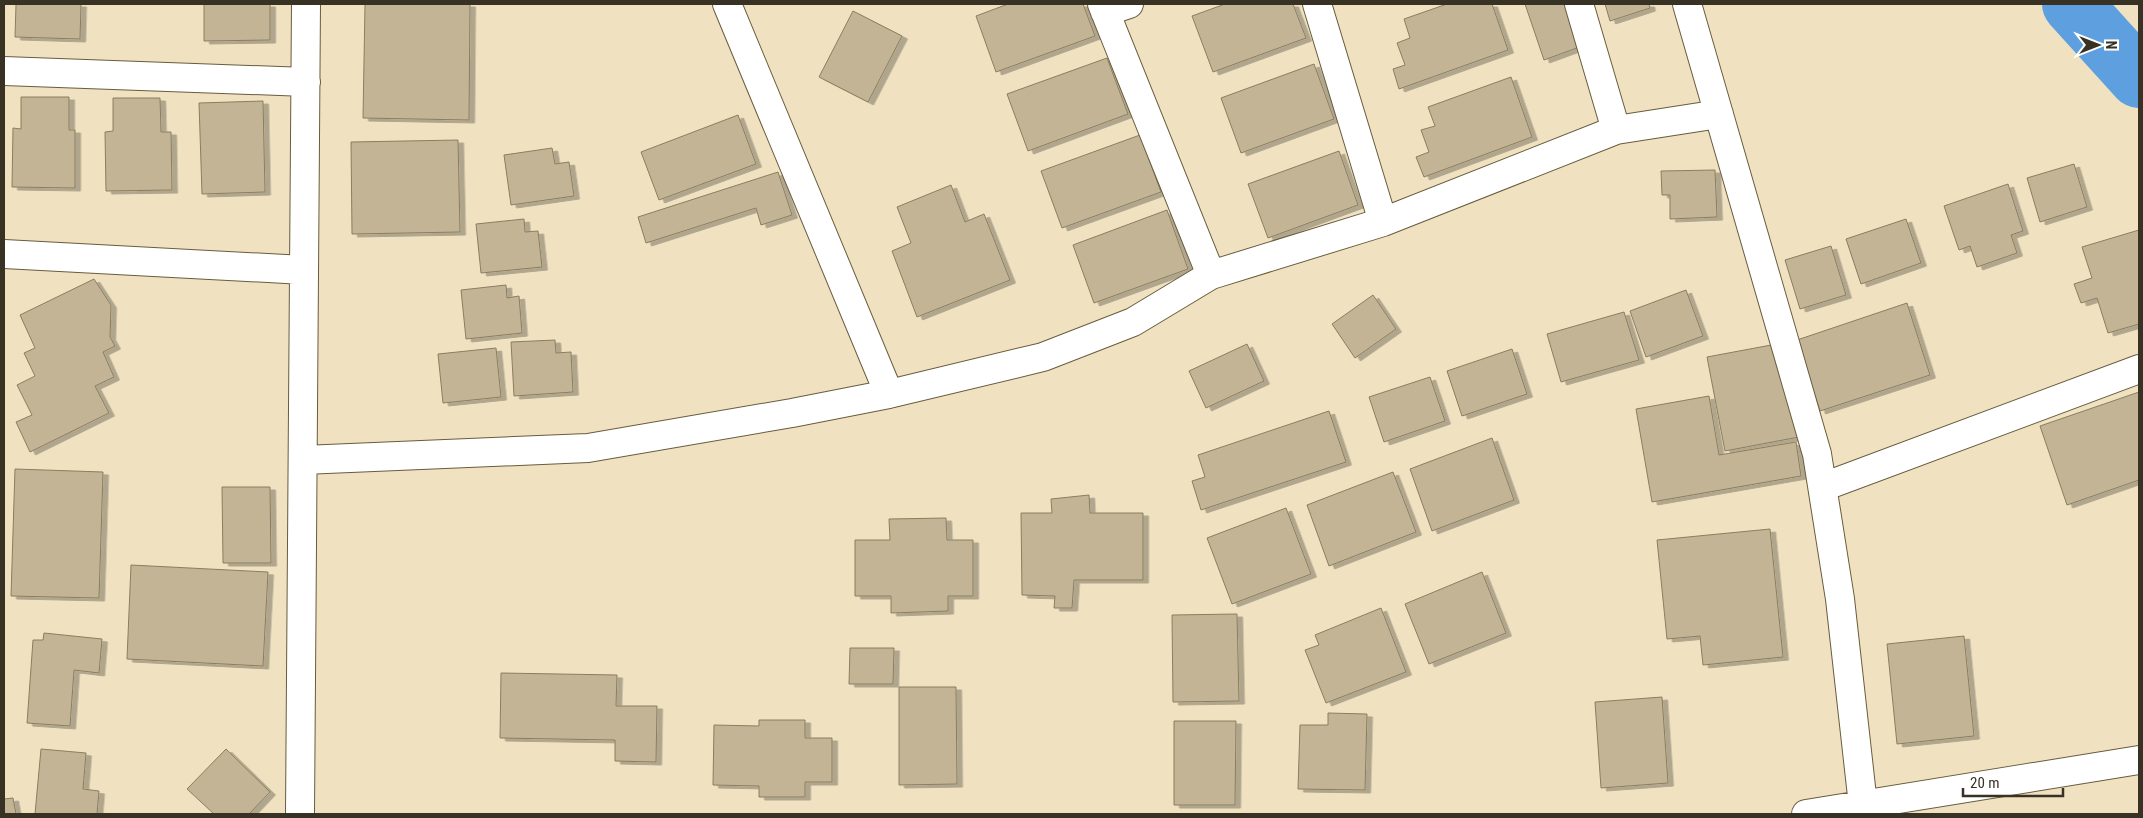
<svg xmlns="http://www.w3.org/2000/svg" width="2143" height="818" viewBox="0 0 2143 818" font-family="'Roboto Condensed',sans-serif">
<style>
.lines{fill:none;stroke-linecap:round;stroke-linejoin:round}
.river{stroke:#5ea0df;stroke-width:60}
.building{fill:#c2b494;stroke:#8a7e5f;filter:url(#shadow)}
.minor-casing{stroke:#685c3e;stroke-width:30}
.minor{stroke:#fff;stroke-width:28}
</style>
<defs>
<filter id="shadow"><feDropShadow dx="5.5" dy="3" stdDeviation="0" flood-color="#0004"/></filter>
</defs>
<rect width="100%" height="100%" fill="#f0e2c1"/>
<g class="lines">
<path class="river" d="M2072,4L2139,78"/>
</g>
<path class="building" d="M16,4H81L80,39L15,37Z
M204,4H270V40L204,41Z
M365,4H470L469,120L363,118Z
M1008,4H1083L1095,36L996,72L976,16Z
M1225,4H1293L1306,38L1213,72L1192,16Z
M1447,4H1492L1508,50L1399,89L1393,69L1405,65L1397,43L1410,38L1404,19Z
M1525,4H1570L1585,45L1544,60Z
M1605,4H1649L1650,8L1610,21Z
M853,11L902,36L868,102L819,77Z
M1107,58L1128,114L1028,151L1007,94Z
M1314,64L1334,119L1241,153L1221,98Z
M1511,77L1532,137L1424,177L1416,157L1429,152L1421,130L1435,126L1428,107Z
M21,97H69V130H75V188L12,187L13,128L21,129Z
M113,98H160L161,132H171L172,190L106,191L105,132L113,131Z
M263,101L265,192L202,194L199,103Z
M738,115L756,164L659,200L641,152Z
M1140,135L1161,192L1062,228L1041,171Z
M458,140L460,232L352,234L351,142Z
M552,148L555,164L569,162L574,196L511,205L504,155Z
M1339,151L1358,205L1268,238L1248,184Z
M2074,164L2087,207L2040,222L2027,178Z
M1715,170L1717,217L1670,219V195H1662L1661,171Z
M778,172L792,215L761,225L756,208L646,243L638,217Z
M2008,184L2023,231L2011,235L2017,253L1977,267L1970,246L1959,250L1944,206Z
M951,185L965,222L984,214L1010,280L917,317L892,251L911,243L897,207Z
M1167,210L1188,269L1094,303L1073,245Z
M524,219L525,232L538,231L542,267L481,273L476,224Z
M1906,219L1921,263L1861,284L1846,239Z
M2139,230V324L2108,333L2097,298L2081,303L2074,284L2092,278L2082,247Z
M1831,246L1846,295L1800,309L1785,260Z
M94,279L111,305L110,337L115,346L103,352L114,377L95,386L109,413L30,452L16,422L32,415L17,385L35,376L24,353L35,348L20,315Z
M506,285L507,298L519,296L522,333L466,339L461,290Z
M1686,290L1703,336L1646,357L1630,311Z
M1373,295L1396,329L1355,358L1332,324Z
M1907,303L1930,375L1820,411L1797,340Z
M1624,312L1639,360L1561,382L1547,334Z
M555,340L556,353L571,352L573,392L514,396L511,342Z
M1782,343L1799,437L1725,451L1707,357Z
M1247,344L1264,381L1206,408L1189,371Z
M496,348L501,397L443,403L438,354Z
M1512,349L1527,394L1462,416L1447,371Z
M1430,377L1445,421L1384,442L1369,397Z
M2139,392V480L2067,505L2040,426Z
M1709,396L1719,455L1796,442L1801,476L1652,502L1636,409Z
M1329,411L1346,462L1201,510L1192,481L1205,477L1198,455Z
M1492,438L1514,500L1432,531L1410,469Z
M15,469L103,472L99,598L11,596Z
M1393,472L1416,532L1329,566L1307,505Z
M222,487H270L271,563H223Z
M1089,495L1090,513H1143V580H1074L1072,608H1054L1055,596L1022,595L1021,513H1052L1051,499Z
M1286,508L1311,574L1232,604L1207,538Z
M946,518L947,540H973V596H948V611L891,613V596H855V540H890L889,519Z
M1770,529L1783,657L1703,665L1700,636L1667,639L1657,540Z
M131,565L268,572L263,666L127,659Z
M1482,572L1506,633L1429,664L1405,604Z
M1381,608L1406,672L1326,703L1305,650L1319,645L1315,635Z
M1237,614L1239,701L1173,702L1172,615Z
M44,633L102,639L99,673L74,670L70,726L27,723L33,640H43Z
M1964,636L1974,736L1897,744L1887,644Z
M850,648H894L893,684H849Z
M501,673L617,675L616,706H657L656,762L615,761V740L500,738Z
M899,687H956L957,784L899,785Z
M1662,697L1668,783L1601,788L1595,702Z
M1328,713L1367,714L1365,790L1298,789L1300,725H1328Z
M759,720H805V738H832V782H805V797H759V786L713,785L714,725L759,726Z
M1174,721H1236L1235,805H1174Z
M41,749L86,753L83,789L99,791L97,814H35Z
M226,749L270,792L249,814H214L187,789Z
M13,798L16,814H4V799Z"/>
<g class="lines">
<defs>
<path id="minor" d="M727,4L889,394
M1102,4L1211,275
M1317,4L1383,222
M1579,4L1616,130L1719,114
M1687,4L1817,454L1840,599L1863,805
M1105,12L1129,4
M4,71L306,82
M4,254L304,270
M303,460L588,448L792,413L889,394L1043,357L1133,322L1211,275L1383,222L1616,130
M1823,487L2139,369
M300,814L306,4
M1806,814L2139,760"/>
</defs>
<use href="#minor" class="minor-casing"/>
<use href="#minor" class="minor"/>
</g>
<rect width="2143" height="818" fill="none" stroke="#383225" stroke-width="10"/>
<g transform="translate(2098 45) rotate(90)" stroke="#ffffff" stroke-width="4" paint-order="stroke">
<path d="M0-4L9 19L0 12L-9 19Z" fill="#383225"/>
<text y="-8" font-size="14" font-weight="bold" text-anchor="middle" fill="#383225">N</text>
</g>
<path d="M1963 788v8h100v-8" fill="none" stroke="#383225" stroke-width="2.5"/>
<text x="1970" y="788" font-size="15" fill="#383225" stroke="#ffffff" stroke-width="4" paint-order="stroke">20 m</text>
</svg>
